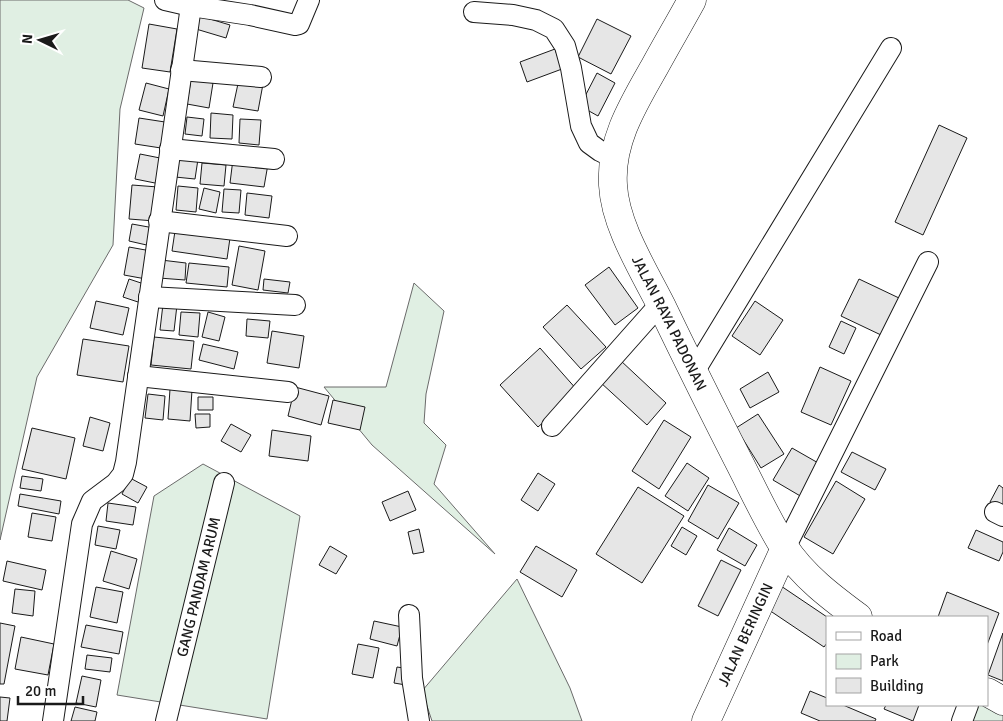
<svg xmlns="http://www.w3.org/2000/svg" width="1003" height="721" viewBox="0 0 1003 721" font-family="Signika,sans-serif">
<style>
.green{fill:#e0efe3;stroke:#6a6a6a}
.building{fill:#e6e6e6;stroke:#1a1a1a}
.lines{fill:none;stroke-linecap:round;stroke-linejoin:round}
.street-casing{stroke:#1a1a1a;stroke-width:22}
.secondary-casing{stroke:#1a1a1a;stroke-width:29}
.street{stroke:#fff;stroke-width:20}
.secondary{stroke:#fff;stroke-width:28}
.labels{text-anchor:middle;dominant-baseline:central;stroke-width:4;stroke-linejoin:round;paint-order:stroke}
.street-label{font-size:15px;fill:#1a1a1a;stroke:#fff}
</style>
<rect width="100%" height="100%" fill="#fff"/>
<path class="green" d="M0,0H128L144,8L120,109L113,245L37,377L0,540Z
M414,283L444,311L426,394L424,423L446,445L434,484L495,554L372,445L324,387H386Z
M203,464L300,516L267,719L117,695L154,496Z
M517,579L570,688L582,721H432L422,691Z
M1003,697V721H968L973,705H987Z"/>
<path class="building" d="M200,16L230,25L226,38L196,29Z
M597,19L631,36L611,74L578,57Z
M149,24L177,29L170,72L142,68Z
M555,49L562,69L527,82L520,62Z
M597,73L615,83L598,116L580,106Z
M191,79L213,83L209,108L187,104Z
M239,79L263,84L258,111L233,107Z
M146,83L169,89L163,116L139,110Z
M211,113L233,115L232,139L210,138Z
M187,117L204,119L202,136L185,134Z
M139,118L165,122L161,148L135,144Z
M240,119L261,120L259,145L239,143Z
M939,125L967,138L923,235L895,222Z
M140,154L165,159L160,184L135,179Z
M178,156L198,159L195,179L175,177Z
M233,159L268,164L264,187L230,183Z
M202,163L226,165L224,186L200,184Z
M132,185L158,187L155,221L129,219Z
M178,186L198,188L196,212L176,210Z
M204,188L220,192L216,213L199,209Z
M224,189L241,190L239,213L222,212Z
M247,193L272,196L269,218L245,215Z
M132,224L154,228L151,246L129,241Z
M175,231L230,238L227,259L172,251Z
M239,246L265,251L258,290L232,285Z
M129,247L151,251L146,279L124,275Z
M161,260L186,263L185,280L159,278Z
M189,263L229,267L227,287L186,283Z
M609,267L638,308L615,325L585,285Z
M129,279L147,285L141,303L123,297Z
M264,279L290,282L288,293L263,290Z
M859,279L899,298L881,335L841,316Z
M96,301L129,308L123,335L90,328Z
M755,301L783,320L760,355L732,336Z
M163,304L177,305L174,331L160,330Z
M567,305L606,347L581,369L543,327Z
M181,312L200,313L198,337L179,335Z
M208,312L225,317L219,341L202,337Z
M247,319L270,321L268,338L246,336Z
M841,321L856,328L844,354L829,347Z
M272,331L304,336L299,368L267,363Z
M154,337L194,341L191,369L151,365Z
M83,339L129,346L123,382L77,375Z
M203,344L238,352L234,369L199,360Z
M540,348L578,391L538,427L500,385Z
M620,360L666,403L647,425L600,382Z
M820,367L851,381L831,425L801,412Z
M768,372L779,392L750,408L740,389Z
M295,387L329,396L321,425L288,416Z
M170,389L192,390L190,421L168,419Z
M148,394L165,396L163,420L145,418Z
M198,397H213V410H198Z
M333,400L365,407L360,430L328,423Z
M195,414H210V427L196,428Z
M758,414L784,454L761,468L736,428Z
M90,417L110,423L103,451L83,446Z
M664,420L691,437L659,489L632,471Z
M231,424L251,435L241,452L221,441Z
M32,428L75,438L66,479L22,469Z
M272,430L311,436L308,461L269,456Z
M792,448L820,464L802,497L773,480Z
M852,452L886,469L875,490L841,472Z
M687,463L709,478L688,511L665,496Z
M538,473L555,484L538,511L521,500Z
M22,476L43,479L41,491L20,488Z
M130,478L147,487L138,503L122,494Z
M836,481L865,499L833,554L804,537Z
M708,485L739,503L718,539L688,521Z
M999,485L1003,488V509L990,502Z
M638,487L684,516L642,583L596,554Z
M408,491L416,510L390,521L382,502Z
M20,494L61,501L59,514L18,506Z
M108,503L136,507L133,525L106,521Z
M32,513L56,517L52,541L28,537Z
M98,526L120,530L116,549L95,545Z
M682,527L697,536L686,555L671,546Z
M729,528L757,545L745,566L717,550Z
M419,529L424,552L413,554L408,532Z
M976,530L1003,542V552L999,561L968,548Z
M330,546L347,556L336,574L319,565Z
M536,546L577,570L562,597L520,572Z
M111,551L137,559L129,589L103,581Z
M721,560L741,570L718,616L698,606Z
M7,561L46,570L42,590L3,581Z
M781,586L827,617V643L824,647L766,608Z
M96,587L123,592L117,623L90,617Z
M15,589L35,591L33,616L12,613Z
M947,592L999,613L987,645V617H938Z
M374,621L402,627L397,646L370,639Z
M0,623L15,626L4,684H0Z
M86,625L123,632L119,654L81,647Z
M1003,633V681L988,675Z
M21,637L54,644L48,675L15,669Z
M358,644L379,648L373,678L352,674Z
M87,655L112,658L110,672L85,669Z
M397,667L410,669L406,685L394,683Z
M82,676L101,680L96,707L76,703Z
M810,691L827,698V705H843L876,719L875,721H820L801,713Z
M0,697L10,698L7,721H0Z
M886,705H919L913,721L884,709Z
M75,707L97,712L95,721H71Z"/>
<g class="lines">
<defs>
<g id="street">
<path d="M165,0L191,6L250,15L295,25L299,24L309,0"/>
<path d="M474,12L513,15L536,20L554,29L565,46L571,68L581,126L589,143L600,151L614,158"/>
<path d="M181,70L261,77"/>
<path d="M170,149L274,159"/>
<path d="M159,221L287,236"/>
<path d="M149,297L295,305"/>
<path d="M694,372L891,48"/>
<path d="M138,376L288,392"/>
<path d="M552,426L661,303"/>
<path d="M995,512L1003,516"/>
<path d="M785,548L928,262"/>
<path d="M409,615L412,678L419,721"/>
<path d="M53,721L82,524L92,501L116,483L123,474L126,462L191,6"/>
<path id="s1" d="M166,721L224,483"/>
<path d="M962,721L968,705"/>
</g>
<g id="secondary">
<path id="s2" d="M692,0C680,22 667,44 655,66C634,103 610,141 613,185C615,227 646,274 664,311C688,361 713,411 738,460C753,489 767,520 784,547C803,576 831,597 858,617"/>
<path d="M987,692L1003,701"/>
<path id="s3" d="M706,721L785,548"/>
</g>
</defs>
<use href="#street" class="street-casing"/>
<use href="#secondary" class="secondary-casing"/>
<use href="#street" class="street"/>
<use href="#secondary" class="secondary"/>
</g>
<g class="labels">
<g class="street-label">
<text stroke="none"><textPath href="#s2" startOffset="354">JALAN RAYA PADONAN</textPath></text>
<text stroke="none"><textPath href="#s1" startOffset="138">GANG PANDAM ARUM</textPath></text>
<text stroke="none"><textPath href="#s3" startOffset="95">JALAN BERINGIN</textPath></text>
</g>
</g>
<rect x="826" y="616" width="162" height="90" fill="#ffffff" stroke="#a3a3a3"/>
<rect x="836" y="632" width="25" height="8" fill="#ffffff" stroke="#a3a3a3"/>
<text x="870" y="641" font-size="15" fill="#1a1a1a">Road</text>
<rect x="836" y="654" width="25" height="15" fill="#e0efe3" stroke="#a3a3a3"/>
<text x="870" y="666" font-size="15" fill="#1a1a1a">Park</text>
<rect x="836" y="678" width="25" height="15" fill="#e6e6e6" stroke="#a3a3a3"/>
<text x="870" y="691" font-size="15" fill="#1a1a1a">Building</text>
<g transform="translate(40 40) rotate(275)" stroke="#ffffff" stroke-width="4" paint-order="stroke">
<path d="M0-4L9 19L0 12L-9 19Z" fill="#1a1a1a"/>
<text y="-8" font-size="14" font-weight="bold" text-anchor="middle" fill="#1a1a1a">N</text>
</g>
<path d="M18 696v8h65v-8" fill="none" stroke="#1a1a1a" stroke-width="2.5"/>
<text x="25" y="696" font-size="15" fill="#1a1a1a" stroke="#ffffff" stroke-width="4" paint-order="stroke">20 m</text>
</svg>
